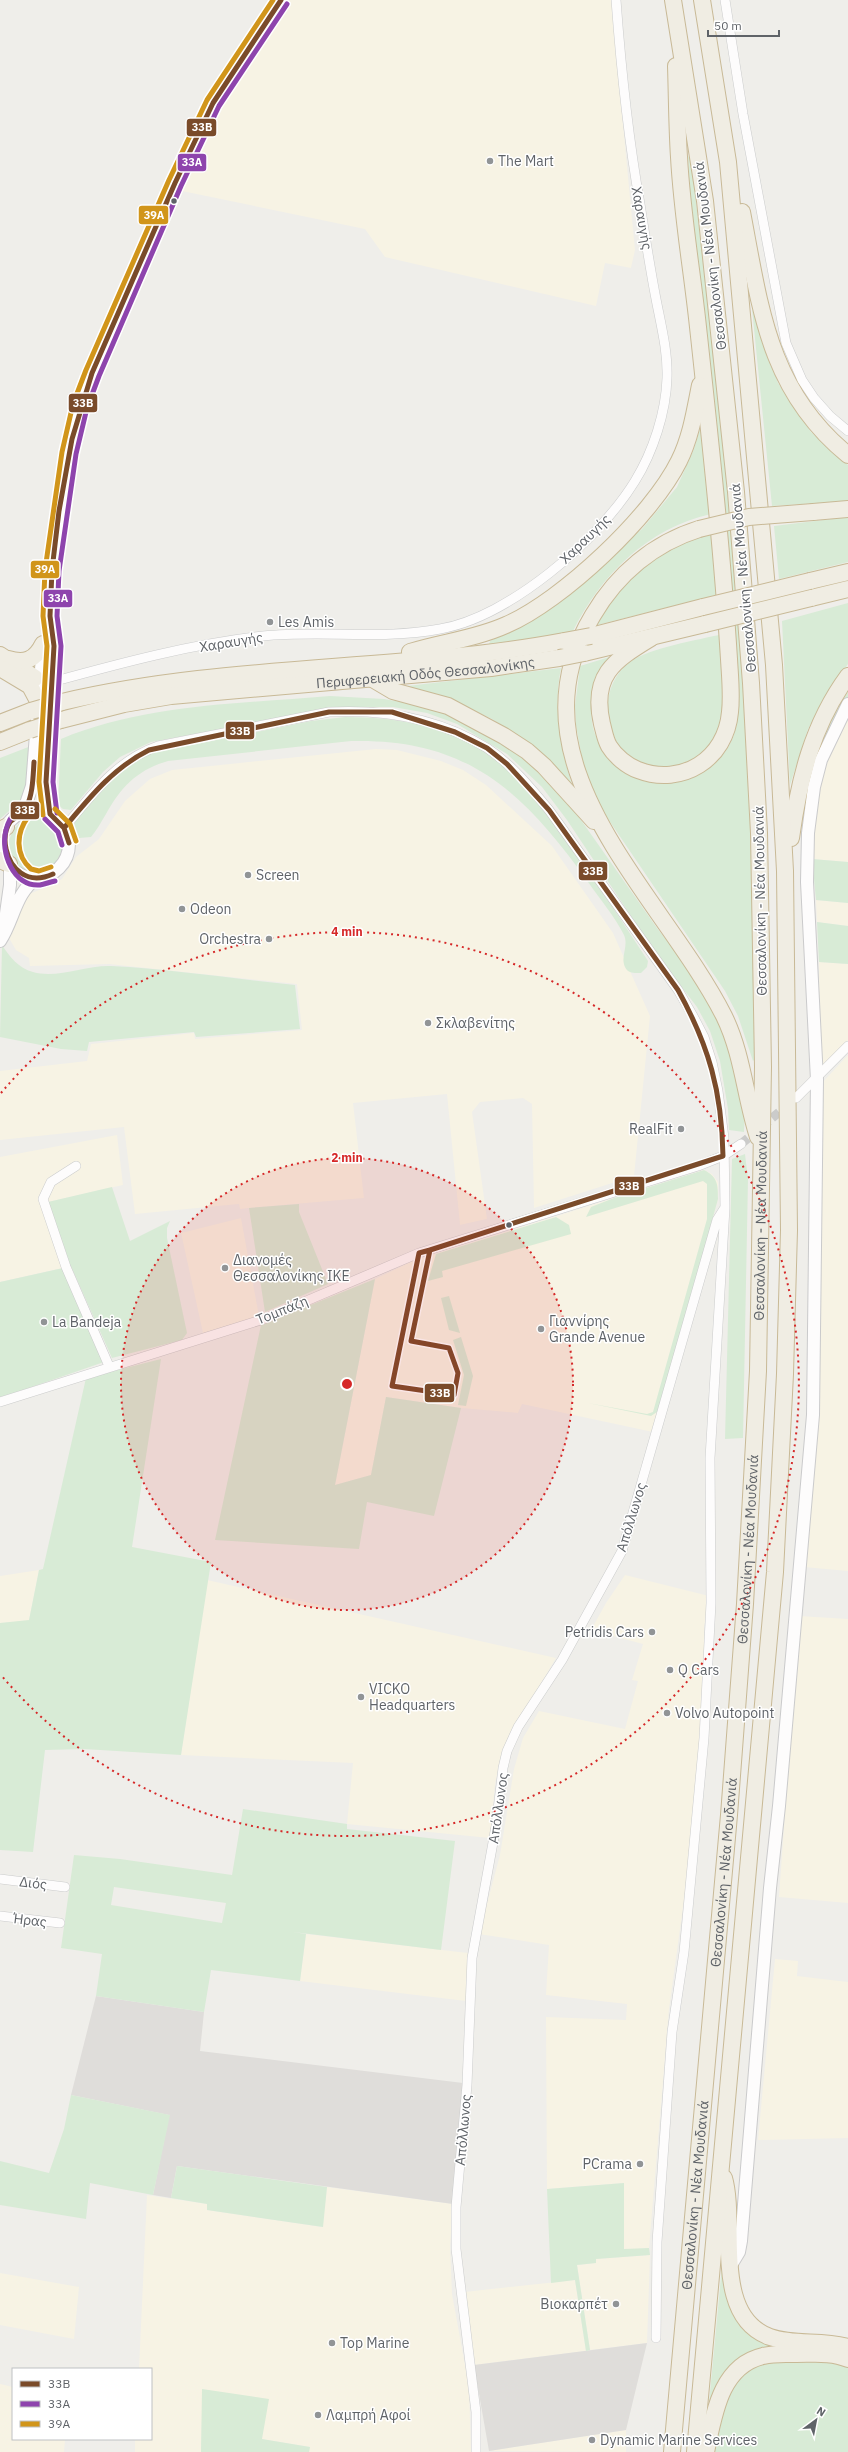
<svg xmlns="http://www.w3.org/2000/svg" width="848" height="2452" viewBox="0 0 848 2452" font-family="'IBM Plex Sans',sans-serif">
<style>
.commercial{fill:#f7f3e4}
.industrial{fill:#dfddda}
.green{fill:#d8ebd6;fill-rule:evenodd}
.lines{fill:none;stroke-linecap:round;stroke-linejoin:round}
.street-tunnel{stroke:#cbcbca;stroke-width:9;stroke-dasharray:9 4.5;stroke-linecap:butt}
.street-casing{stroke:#cbcccc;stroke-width:10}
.secondary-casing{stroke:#cacacb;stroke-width:14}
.highway-casing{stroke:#c8b996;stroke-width:18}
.street{stroke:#fdfcfc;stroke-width:9}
.secondary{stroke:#fdfcfc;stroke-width:12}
.highway{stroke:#f0ede3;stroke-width:16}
.highway-bridge-casing{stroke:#c8b996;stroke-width:18;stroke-linecap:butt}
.highway-bridge{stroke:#f0ede3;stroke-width:16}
.bus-1-casing{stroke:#fff;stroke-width:8}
.bus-2-casing{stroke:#fff;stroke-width:8}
.bus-3-casing{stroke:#fff;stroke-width:8}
.bus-1{stroke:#7a4b2a;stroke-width:5}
.bus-2{stroke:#8e44ad;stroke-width:5}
.bus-3{stroke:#d1951a;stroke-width:5}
.ring{fill:none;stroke:#d62828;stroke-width:2;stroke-dasharray:2 4}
.poi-dot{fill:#919496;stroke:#fff;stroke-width:1.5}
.bus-dot{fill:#5f6368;stroke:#fff;stroke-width:1.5}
.labels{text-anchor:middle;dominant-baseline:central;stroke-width:3;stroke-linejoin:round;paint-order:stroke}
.poi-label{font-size:14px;fill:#5f6368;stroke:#fff;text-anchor:start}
.street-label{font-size:14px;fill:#5f6368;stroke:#fff}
.centre{fill:#d62828;stroke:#fff;stroke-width:2}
.ring-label{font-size:12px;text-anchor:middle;font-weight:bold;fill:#d62828;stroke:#fff;stroke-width:3;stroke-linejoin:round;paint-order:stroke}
.line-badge{stroke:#fff;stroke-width:1.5}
.badge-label{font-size:11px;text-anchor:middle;font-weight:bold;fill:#fff}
</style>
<rect width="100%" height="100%" fill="#efeeea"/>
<path class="commercial" d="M290,0H615L620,93L635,250L631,268L605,263L596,306L385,257L365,229L182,191L224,105Z
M848,711V862L812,859V839L819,776Z
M376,749L397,750L441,761L463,770L486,785L552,846L613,933L650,1016L634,1176L534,1208L532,1104L523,1098L480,1102L472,1112L487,1219L460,1225L447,1094L353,1103L364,1198L249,1208L240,1209L239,1204L135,1214L124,1127L0,1140V1071L87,1061L91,1044L194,1033L195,1039L302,1030L297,984L109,964L30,966L29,958L16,950L9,938L11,929L27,895L44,888L62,879L76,857L99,839L125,801L150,779L172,770Z
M816,900L848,903V926L817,922Z
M819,962L848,964V1041L820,1070Z
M848,1055V1571L804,1567L821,1084Z
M117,1135L123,1185L48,1202L63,1268L0,1282V1157Z
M704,1170L712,1174L718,1182V1199L653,1432L522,1404L518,1413L461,1408L386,1397L371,1475L335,1485L375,1279L413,1261Z
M241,1218L259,1316L203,1333L181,1233Z
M39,1570L29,1621L0,1623V1576Z
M625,1575L709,1596L704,1627L705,1661L696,1836L686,1885L669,2009L649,2248L624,2250V2183L547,2189L546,2017L626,2020L627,2004L546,1995L549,1945L479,1934L500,1855L514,1769L523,1738L539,1711L625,1729L638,1681L632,1680L643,1644L591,1630L606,1603Z
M207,1580L556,1658L510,1736L501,1755L495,1784L490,1838L347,1824L353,1763L181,1755Z
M799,1616L848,1619V1903L779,1897Z
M306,1934L468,1953L466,2001L300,1981Z
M775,1959L798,1961L797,1976L848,1982V2138L758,2140Z
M327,2187L453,2204L450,2246L452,2294L469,2387L471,2452H309L310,2447L261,2439L203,2389L201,2452H135V2439H151V2369H139L147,2195L207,2204V2210L322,2227Z
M650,2255L647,2343L590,2350L577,2265L596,2263V2259Z
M0,2273L79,2287L74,2339L0,2325Z
M575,2280L586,2351L474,2365L464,2292Z
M0,2384L13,2387V2439H65L64,2452H0Z
M626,2430V2452L489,2451Z"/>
<path class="industrial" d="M96,1996L204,2012L200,2051L463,2083L453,2204L177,2166L171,2198L153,2195L169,2115L71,2095Z
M647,2343L626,2430L489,2451L474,2365Z"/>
<path class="green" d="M688,156L691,160C710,321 729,483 740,645C750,782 754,919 757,1057L753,1061L738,1016L725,991L604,813L584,771L576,725L575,706L580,666L616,655C609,666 598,679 594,692C575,759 657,810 712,766C721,758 731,746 734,734C739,719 738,702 737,686L690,200Z
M752,309L778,383L811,432L848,465V501L772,506Z
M701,425L711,514C648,528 601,575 573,631L559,635L489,644L490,641L531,620L642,529L677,487L694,449Z
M848,517V562L779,579L774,526Z
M712,533L717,595L597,625C624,578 659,546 712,533Z
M848,603V664L830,689L808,729L790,785L782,621Z
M723,634C723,658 727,684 724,707C719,749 684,781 642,764C637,762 629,760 625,756C622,754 620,749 619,746C602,720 603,682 630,662C649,648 698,640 723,634Z
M561,668C553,708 560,746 572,785L521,738L492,719L459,703L407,686Z
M848,692V698L821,750L802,891C799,821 806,750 848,692Z
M330,696L384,699L435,708L492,734L543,774L569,803L657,928L701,985L732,1047L745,1110L744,1132L729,1130L728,1109L720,1061L710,1031L697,1007L657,955L567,820L542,787L507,754L457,724L427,713L393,707H342L151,742L120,757L103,772L71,810L63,809L58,805L61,739C145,704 240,704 330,696Z
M345,717C413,717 473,732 522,782C542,802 558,829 575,853C600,888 624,924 648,961L647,967L641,973C635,973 628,974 625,967C620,957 629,946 624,935C615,917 600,899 588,882C524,793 469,738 351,741L168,761C137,770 121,787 106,814C101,822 97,830 91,837L79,838C73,832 72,829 75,822L100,789L124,765L152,753L311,721Z
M31,746L25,797L0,819V758Z
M9 845a28 28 0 1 1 56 0a28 28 0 1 1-56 0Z
M812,859L848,862V903L816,900Z
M817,922L848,926V964L819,962Z
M2,945C10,957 18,968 33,972C57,979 86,965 111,966C172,969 234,979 295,985L300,1029L196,1037L194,1032L89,1042L87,1051L61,1049L0,1037Z
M745,1154L748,1179L743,1438L725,1439L732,1159Z
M704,1170C718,1177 718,1185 718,1199L660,1410L651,1416L588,1403L647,1414L653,1412L707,1219V1184L703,1181L586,1217L591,1207L614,1198Z
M112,1187L130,1241L170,1221L167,1228V1238L187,1333L182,1340L112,1358L69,1262L48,1202Z
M299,1204V1212L328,1284L265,1312L249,1208Z
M556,1217L569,1225L571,1234L442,1271L443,1277L428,1281L436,1254Z
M63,1268L104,1362L0,1398V1282Z
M375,1279L335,1485L371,1475L386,1397L461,1408L434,1516L367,1502L359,1549L215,1540L261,1325Z
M449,1296L460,1333L449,1330L441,1298Z
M461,1337L473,1376L466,1406L458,1405L464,1375L453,1340Z
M161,1359L132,1547L211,1562L181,1755L84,1749L45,1750L33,1852L0,1850V1623L29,1620L39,1570L43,1569L86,1378Z
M243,1809L347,1824V1829L455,1841L441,1950L293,1932L306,1934L300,1981L211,1970L204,2012L96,1996L102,1954L61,1948L74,1855L120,1859L232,1875ZM114,1887L226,1903L222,1923L111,1905Z
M71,2095L170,2115L153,2195L90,2183L86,2219L0,2205V2161L49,2173L64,2129Z
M177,2166L327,2187L323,2227L207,2210V2204L171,2198Z
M624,2183V2249L649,2248L650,2255L596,2259V2263L577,2265L590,2350L586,2351L575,2280L551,2283L547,2189Z
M724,2245L730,2301L784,2346L753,2356L707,2424Z
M780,2358L848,2363V2452H710L734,2382L757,2365Z
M202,2389L269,2399L262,2439L310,2447L309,2452H201Z"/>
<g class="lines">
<path class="street-tunnel" d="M741,1144L789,1104"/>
<defs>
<path id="street" d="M725,0L743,114L786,343L802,380L814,398L830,416L848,431
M52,682C121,663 192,644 263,636C321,630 382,640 440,629C509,617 599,540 635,481C653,452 666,412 667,378C668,352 661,325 656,299C650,268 645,236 640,204C628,137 621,68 616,0
M64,828C92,795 115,761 158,746L329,712C385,709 438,718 487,748C511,764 531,788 549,810L678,990L693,1016L704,1037L712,1062L718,1091L724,1138L725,1208L710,1458L711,1603L704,1738L684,1952L672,2032L657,2242L656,2338
M796,1098L848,1046
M76,1166L51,1182L43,1199L66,1267L109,1366
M0,1402L264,1319L419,1253L698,1166L723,1156L741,1144
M0,1879L65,1887
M0,1916L60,1923
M476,2452V2412L456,2249V2207L467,2085L472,1958L496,1826L503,1768L507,1751L518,1727L562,1660L622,1551L717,1220L724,1209"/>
<path id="secondary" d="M1 844a34 34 0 1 1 68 0a34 34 0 1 1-68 0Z
M23,813L32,786L43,644
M50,814L46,782L54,646L50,616L52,570L69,453L80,406L92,373L175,183L213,103L281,0
M4,928L10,885V865
M0,941C14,920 15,893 37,878
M730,2267L739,2252L741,2241L770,1888L779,1806L813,1415L817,1080L807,882L808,833L814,787L821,760L848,704"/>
<g id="highway">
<path d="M742,212C760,306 768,390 848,455"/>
<path d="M813,512L848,509"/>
<path d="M699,529C654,543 617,574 593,615C503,764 662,893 724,1016C743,1055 745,1097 758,1137"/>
<path d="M810,581L848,572"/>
<path d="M811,598L848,589"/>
<path d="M591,636L703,607"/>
<path d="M651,638C613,661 591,676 602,724C604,731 605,739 609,746C615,756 627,766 638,770C682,787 726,759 730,712C732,695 730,677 729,659C722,548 710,438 698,327C692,270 682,214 679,157C677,127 677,96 676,66"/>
<path d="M410,652C442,642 475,639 506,625C562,601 652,516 679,461C691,437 695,410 700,385"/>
<path d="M584,653L705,624"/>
<path d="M0,655L35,678"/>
<path d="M8,659C25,664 35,660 43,644"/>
<path d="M0,668L30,686L38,701"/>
<path d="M371,678L393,691L448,706L504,736L527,751L544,766L594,821"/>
<path d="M62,702C227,663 398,672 564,641"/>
<path id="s1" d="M61,720L124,704L171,696L491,668L559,658"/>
<path d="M0,723L31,711"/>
<path d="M0,742L30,730"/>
<path d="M0,830L6,827"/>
<path d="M791,838C799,780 812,725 848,676"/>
<path d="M0,860L9,864"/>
<path d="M724,2178C737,2223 711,2316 770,2337C795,2346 822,2339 848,2347"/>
<path id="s2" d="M672,2452L729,1815L745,1604L758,1371L763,1067L759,833L751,683L736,492L705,201L673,0"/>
<path d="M695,2452L775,1572L785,1374L789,1230L785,871L774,665L728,162L702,0"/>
<path d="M706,2452C714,2415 720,2366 763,2356C774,2353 786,2354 797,2354C814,2354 832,2352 848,2359"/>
</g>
</defs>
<use href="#street" class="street-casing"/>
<use href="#secondary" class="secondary-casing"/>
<use href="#highway" class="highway-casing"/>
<use href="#street" class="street"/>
<use href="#secondary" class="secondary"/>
<use href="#highway" class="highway"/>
<defs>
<path id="highway-bridge" d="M699,529L749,517L813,512
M703,607L810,581
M705,624L811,598
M564,641L591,636
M559,658L584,653
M31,711L62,702
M30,730L61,720"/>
</defs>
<use href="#highway-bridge" class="highway-bridge-casing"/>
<use href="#highway-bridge" class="highway-bridge"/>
<defs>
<path id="bus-1" d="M34,762C33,777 33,794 26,808C23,815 16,816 10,822C0,837 6,863 21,873C31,880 42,879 53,874
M64,828C90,797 113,768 149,750L329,712H392L455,732L487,748L507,764L549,810L678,990C709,1046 722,1092 723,1156L430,1250
M69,843L64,828L50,814L46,782L54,646L50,616L52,570L59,511L72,439L92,373L175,183L213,103L281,0
M430,1250L411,1341L449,1348L458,1373L454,1395L392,1386L419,1253Z"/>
<path id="bus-2" d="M18,809C12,815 8,821 6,830C0,852 13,887 40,885C45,884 50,882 55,881
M57,813L53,782L61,646L57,616L59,571L76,454L87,408L99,376L181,186L219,106L287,4
M45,819L58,832L62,845"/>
<path id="bus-3" d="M55,809L70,824L76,841
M43,815L39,782L47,646L43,616L45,570L62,452L73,404L86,370L169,180L207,100L273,0
M28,817C16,833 15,855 31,869L39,871L51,867"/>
</defs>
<use href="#bus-1" class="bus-1-casing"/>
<use href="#bus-2" class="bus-2-casing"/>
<use href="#bus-3" class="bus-3-casing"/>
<use href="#bus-1" class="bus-1"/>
<use href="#bus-2" class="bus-2"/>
<use href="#bus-3" class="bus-3"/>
</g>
<circle cx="347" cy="1384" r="226" fill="#d62828" fill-opacity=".12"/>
<g class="ring">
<circle cx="347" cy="1384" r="226"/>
<path d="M1 1093A452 452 0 1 1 1 1675"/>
</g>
<g class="poi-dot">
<circle cx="490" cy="161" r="4"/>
<circle cx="270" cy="622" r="4"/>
<circle cx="248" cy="875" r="4"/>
<circle cx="182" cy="909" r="4"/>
<circle cx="269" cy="939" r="4"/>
<circle cx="428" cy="1023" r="4"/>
<circle cx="681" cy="1129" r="4"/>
<circle cx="225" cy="1268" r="4"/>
<circle cx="44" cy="1322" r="4"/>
<circle cx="541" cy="1329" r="4"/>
<circle cx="652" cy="1632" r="4"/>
<circle cx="670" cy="1670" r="4"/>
<circle cx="361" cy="1697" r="4"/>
<circle cx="667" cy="1713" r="4"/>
<circle cx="640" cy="2164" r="4"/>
<circle cx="616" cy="2304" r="4"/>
<circle cx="332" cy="2343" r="4"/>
<circle cx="318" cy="2415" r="4"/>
<circle cx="592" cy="2440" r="4"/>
</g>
<g class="bus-dot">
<circle cx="174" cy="201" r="3.5"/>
<circle cx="509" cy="1225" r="3.5"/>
</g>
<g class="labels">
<g class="poi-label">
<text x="498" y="161">The Mart</text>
<text x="278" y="622">Les Amis</text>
<text x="256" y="875">Screen</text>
<text x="190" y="909">Odeon</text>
<text x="261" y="939" text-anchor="end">Orchestra</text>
<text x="436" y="1023">Σκλαβενίτης</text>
<text x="673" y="1129" text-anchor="end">RealFit</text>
<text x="233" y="1260">Διανομές<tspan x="233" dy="16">Θεσσαλονίκης ΙΚΕ</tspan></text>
<text x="549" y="1321">Γιαννίρης<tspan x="549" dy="16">Grande Avenue</tspan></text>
<text x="52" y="1322">La Bandeja</text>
<text x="644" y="1632" text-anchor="end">Petridis Cars</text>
<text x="678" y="1670">Q Cars</text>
<text x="369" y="1689">VICKO<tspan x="369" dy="16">Headquarters</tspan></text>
<text x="675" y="1713">Volvo Autopoint</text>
<text x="632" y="2164" text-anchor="end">PCrama</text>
<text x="608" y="2304" text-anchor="end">Βιοκαρπέτ</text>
<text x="340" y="2343">Top Marine</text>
<text x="326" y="2415">Λαμπρή Αφοί</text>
<text x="600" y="2440">Dynamic Marine Services</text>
</g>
<g class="street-label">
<text transform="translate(642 218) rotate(80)">Χαραυγής</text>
<text transform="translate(710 256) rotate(-97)">Θεσσαλονίκη - Νέα Μουδανιά</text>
<text transform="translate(585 539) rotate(-44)">Χαραυγής</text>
<text transform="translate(743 578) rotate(-95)">Θεσσαλονίκη - Νέα Μουδανιά</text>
<text transform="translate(231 642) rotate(-9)">Χαραυγής</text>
<text stroke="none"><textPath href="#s1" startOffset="368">Περιφερειακή Οδός Θεσσαλονίκης</textPath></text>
<text transform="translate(760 901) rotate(-91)">Θεσσαλονίκη - Νέα Μουδανιά</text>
<text stroke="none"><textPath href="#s2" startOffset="1230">Θεσσαλονίκη - Νέα Μουδανιά</textPath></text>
<text transform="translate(282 1310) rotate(-22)">Τομπάζη</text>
<text transform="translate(631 1517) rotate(-73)">Απόλλωνος</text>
<text stroke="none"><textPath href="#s2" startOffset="906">Θεσσαλονίκη - Νέα Μουδανιά</textPath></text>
<text transform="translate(498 1808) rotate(-82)">Απόλλωνος</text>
<text stroke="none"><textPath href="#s2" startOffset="582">Θεσσαλονίκη - Νέα Μουδανιά</textPath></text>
<text transform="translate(33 1883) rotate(7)">Διός</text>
<text transform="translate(30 1920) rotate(7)">Ήρας</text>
<text transform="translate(463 2130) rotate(-85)">Απόλλωνος</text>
<text stroke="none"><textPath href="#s2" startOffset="258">Θεσσαλονίκη - Νέα Μουδανιά</textPath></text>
</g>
</g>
<circle cx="347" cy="1384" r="6" class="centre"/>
<g class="ring-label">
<text x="347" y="936">4 min</text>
<text x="347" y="1162">2 min</text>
</g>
<g class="line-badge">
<rect x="186" y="118" width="31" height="19" rx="4" fill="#7a4b2a"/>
<rect x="177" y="153" width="30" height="19" rx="4" fill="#8e44ad"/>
<rect x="138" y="205" width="31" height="20" rx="4" fill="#d1951a"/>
<rect x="68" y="393" width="30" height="20" rx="4" fill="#7a4b2a"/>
<rect x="30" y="560" width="30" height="19" rx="4" fill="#d1951a"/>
<rect x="43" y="589" width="30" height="19" rx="4" fill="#8e44ad"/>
<rect x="225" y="721" width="30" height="19" rx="4" fill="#7a4b2a"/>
<rect x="10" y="801" width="30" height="19" rx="4" fill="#7a4b2a"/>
<rect x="578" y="861" width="30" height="20" rx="4" fill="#7a4b2a"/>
<rect x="614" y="1176" width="31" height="20" rx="4" fill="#7a4b2a"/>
<rect x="424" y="1383" width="31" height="20" rx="4" fill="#7a4b2a"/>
</g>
<g class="badge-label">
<text x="202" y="131">33Β</text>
<text x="192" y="166">33A</text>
<text x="154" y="219">39Α</text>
<text x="83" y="407">33Β</text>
<text x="45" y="573">39Α</text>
<text x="58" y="602">33A</text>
<text x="240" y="735">33Β</text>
<text x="25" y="814">33Β</text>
<text x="593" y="875">33Β</text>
<text x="629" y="1190">33Β</text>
<text x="440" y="1397">33Β</text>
</g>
<rect x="12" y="2368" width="140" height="72" fill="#ffffff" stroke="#bfc1c3"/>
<rect x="20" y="2381" width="20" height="6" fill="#7a4b2a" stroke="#bfc1c3"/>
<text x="48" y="2388" font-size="12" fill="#5f6368">33Β</text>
<rect x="20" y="2401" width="20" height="6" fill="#8e44ad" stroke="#bfc1c3"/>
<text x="48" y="2408" font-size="12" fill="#5f6368">33A</text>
<rect x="20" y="2421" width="20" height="6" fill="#d1951a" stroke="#bfc1c3"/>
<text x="48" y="2428" font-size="12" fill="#5f6368">39Α</text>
<g transform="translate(816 2420) rotate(32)" stroke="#ffffff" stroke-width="3" paint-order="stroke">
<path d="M0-3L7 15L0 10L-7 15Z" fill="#5f6368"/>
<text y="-6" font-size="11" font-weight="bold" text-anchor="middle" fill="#5f6368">N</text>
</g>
<path d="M708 30v6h71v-6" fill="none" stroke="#5f6368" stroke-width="2"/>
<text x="714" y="30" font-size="12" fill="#5f6368" stroke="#ffffff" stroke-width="3" paint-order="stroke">50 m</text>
</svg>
